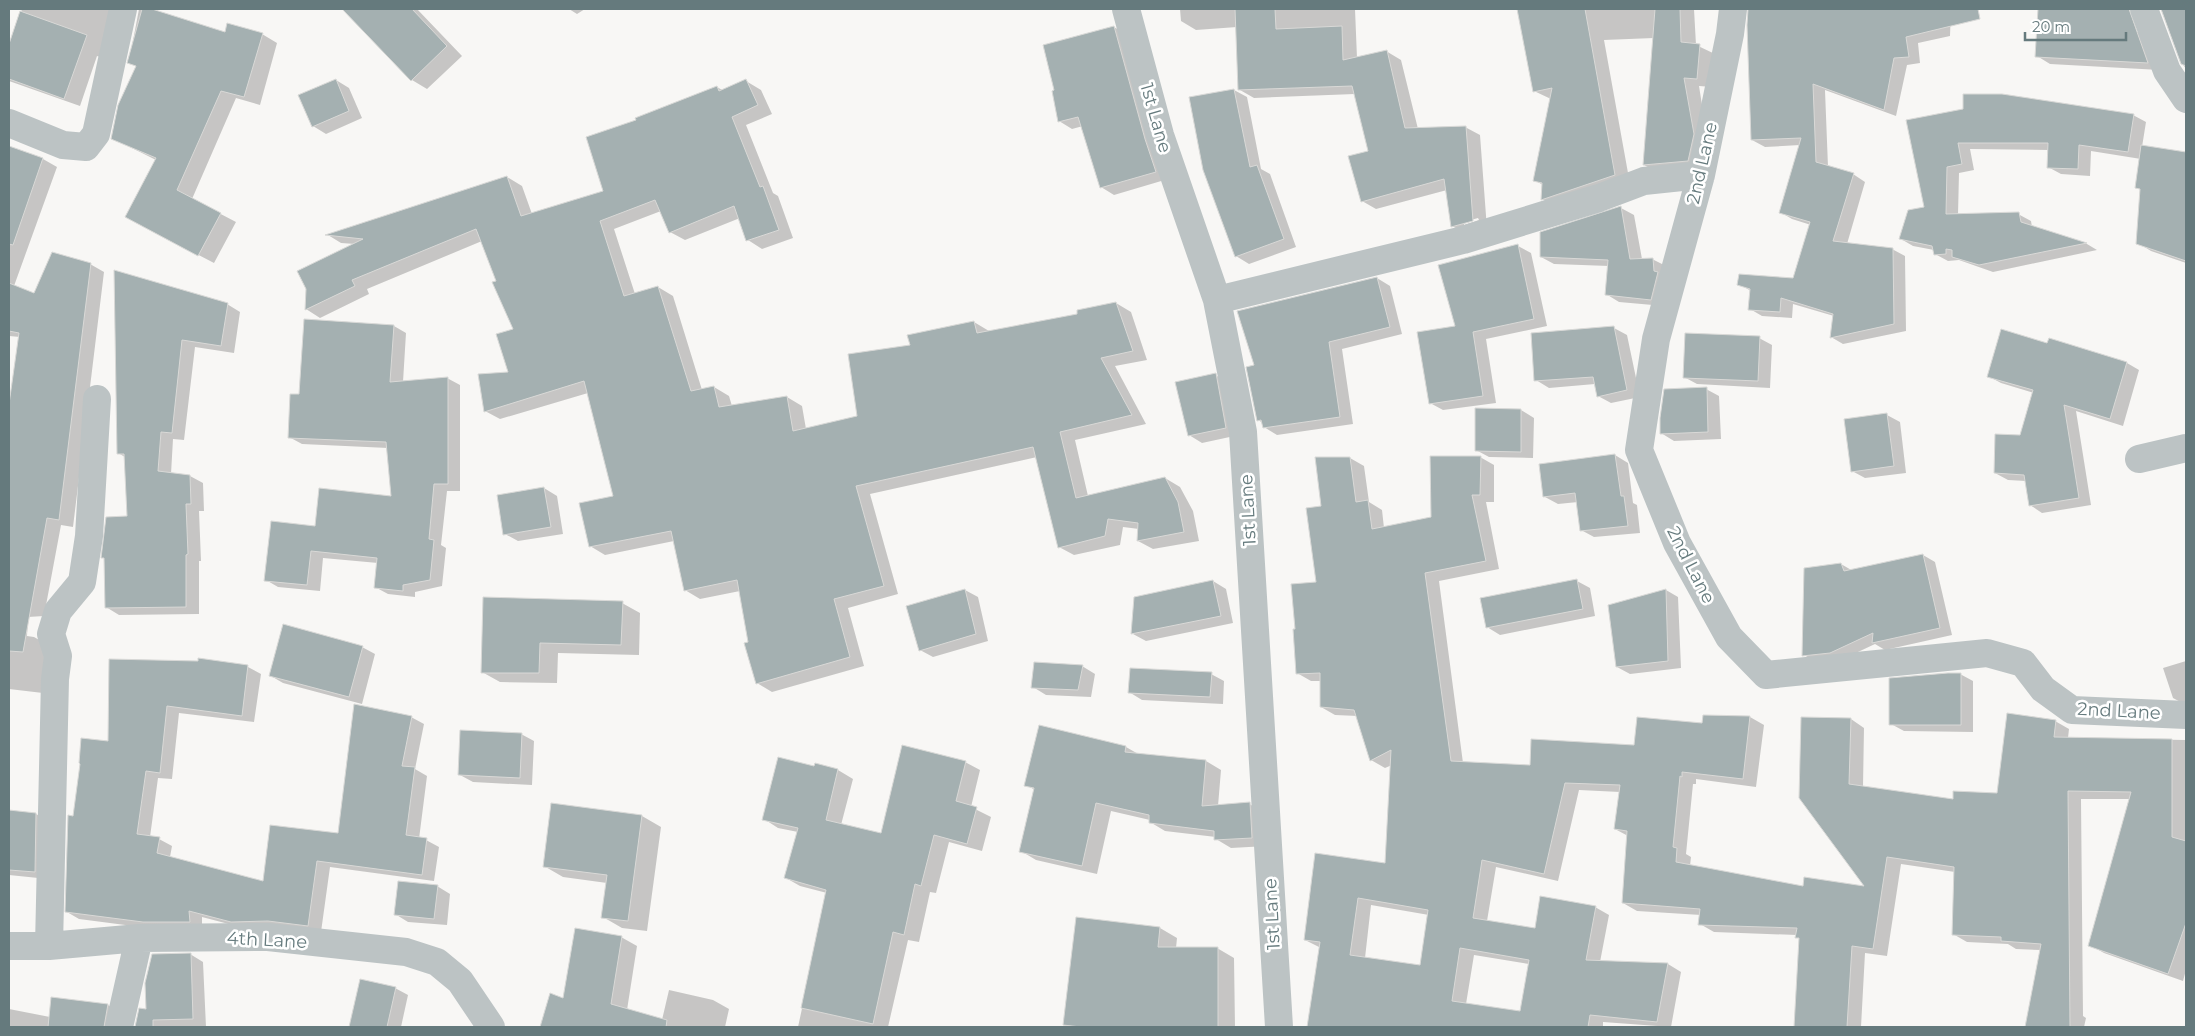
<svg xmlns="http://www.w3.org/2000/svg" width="2195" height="1036" viewBox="0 0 2195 1036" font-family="Montserrat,sans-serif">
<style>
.shadow{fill:#0003;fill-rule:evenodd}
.building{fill:#a4b0b1;stroke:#d9d9d7;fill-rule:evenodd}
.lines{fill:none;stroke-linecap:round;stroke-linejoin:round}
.street{stroke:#bcc3c4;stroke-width:28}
.labels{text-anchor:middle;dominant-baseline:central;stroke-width:5;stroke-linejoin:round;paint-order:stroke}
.street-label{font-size:18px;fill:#657a7d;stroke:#fff}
</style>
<rect width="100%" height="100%" fill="#f8f7f5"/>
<path class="shadow" d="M22,9H126L112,61L97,56L80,106L9,81V48Z
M139,9H148L226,33L262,34L277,43L260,105L236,98L192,199L236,222L214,263L141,225L156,160L112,138L137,67L129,62Z
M343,9H417L462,56L427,89L412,80Z
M569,9H585L577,14Z
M1180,9H1355L1357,58L1386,51L1401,60L1418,129L1465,127L1480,135L1487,229L1467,234L1452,226L1447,190L1376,209L1362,201L1369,152L1355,94L1254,98L1240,90L1237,27L1196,30L1181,21ZM1478,218L1479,220L1464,225V222Z
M1531,9H1694L1696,45L1715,54L1712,87L1699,86L1708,143L1703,169L1659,173L1644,165L1654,38L1604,40L1630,184L1557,207L1542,199L1543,185L1534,180L1551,99L1534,91L1519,11Z
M1749,9H1951L1950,36L1918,43L1920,63L1907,65L1896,116L1825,90L1828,167L1853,174L1865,182L1847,244L1892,249L1905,256L1906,331L1843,344L1831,337L1834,316L1793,304L1792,318L1762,316L1750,309L1751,291L1739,284L1794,279L1811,225L1792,219L1780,212L1800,145L1765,147L1752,140Z
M2040,9H2124L2126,30H2134L2148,38L2160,70L2050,64L2037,56Z
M1114,27L1127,35L1168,179L1114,195L1101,187L1083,126L1072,129L1059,121Z
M2184,33H2186V69L2182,63Z
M336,80L349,88L362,118L326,134L313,126Z
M746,81L761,90L772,114L746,125L773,193L778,196L793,238L762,249L748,240L740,218L685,240L670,232L661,211L614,229L635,294L658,287L673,296L702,390L714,387L729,396L732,406L787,397L802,406L806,429L859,417L911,346L974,322L989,331L1079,315L1116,303L1131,312L1147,360L1115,366L1146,424L1075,440L1088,496L1165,478L1180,487L1193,511L1199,541L1153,549L1138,541L1139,529L1123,527L1120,545L1074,555L1059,547L1037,457L870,494L898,594L848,608L864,666L772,692L757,683L740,591L700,599L685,590L674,541L605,555L590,546L615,497L588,393L500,419L485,411L509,373L515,330L482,241L367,289L369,294L320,318L306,309L355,244L341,243L328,235L507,177L522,186L532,214L605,192L638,121L717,87L724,91Z
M1234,90L1247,97L1261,169L1270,174L1296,247L1249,264L1236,256Z
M2133,115L2146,122L2142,147L2186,153V263L2151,251L2138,243L2141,190L2137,188L2141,159L2091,151L2090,176L2061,174L2048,167L2049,150L1970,149L1974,170L1959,173L1958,215L2018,214L2031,221L2032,227L2087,244L2097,250L1993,272L1959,260L1948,261L1935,254L1934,250L1913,246L1901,239L1926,208L1908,121Z
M13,149L43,159L57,167L14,286L35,294L90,264L104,272L73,527L61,525L44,616L28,617L27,636L34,637L48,645L43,693L9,689V432L20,337L9,336V161Z
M1621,208L1634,215L1642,259H1652L1666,266L1664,306L1619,302L1606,294L1609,266L1554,264L1541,257Z
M1518,246L1531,253L1547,326L1486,339L1496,403L1443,410L1430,403L1456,327Z
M116,271L227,304L240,312L234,353L195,347L184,440L173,439L171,474L190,476L203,483L204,511H199L201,561H199V614L119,615L106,607L128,517L125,457L118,453Z
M1377,278L1390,286L1402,334L1342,349L1353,424L1277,435L1264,427L1263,423L1258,420L1255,366Z
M394,326L406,333L403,382L447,378L460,385V491H447L441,545L446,548L442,586L415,592V597L388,594L375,587L378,563L323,558L320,591L278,587L266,580L316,527L393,498L388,448L302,444L289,437L300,396Z
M1614,328L1627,335L1640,397L1611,403L1598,396L1595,384L1549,388L1536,380Z
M1759,338L1772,345L1770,388L1697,384L1684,377Z
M2186,343V379L2185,378Z
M2048,345L2127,363L2139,370L2123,426L2076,411L2091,505L2042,513L2030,505L2026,481L2008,480L1995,473L2020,436L2034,393L2001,383L1988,376Z
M1215,375L1228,382L1239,435L1202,443L1189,435Z
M1706,389L1719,396L1721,439L1674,441L1661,433Z
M1521,410L1534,418L1533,458L1489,457L1476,450Z
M1887,415L1900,422L1906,473L1865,478L1852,471Z
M1615,455L1628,463L1633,503L1637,505L1640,533L1594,537L1581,530L1578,502L1558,504L1545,497Z
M1480,457L1494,465V502H1486L1499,569L1439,581L1463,763L1531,767L1635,746L1703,724L1704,716L1750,717L1764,725L1756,787L1696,779V784H1693L1686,854L1691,857L1690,866L1804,887H1867L1800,798L1851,719L1864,728L1863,787L1954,801L1998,795L2055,721L2069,729L2068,738L2186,740V970L2183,981L2104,953L2090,945L2130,799H2081L2083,1016L2086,1018L2084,1027H2026L2041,950L2016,949L2008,944L1967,942L1953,934L1955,872L1901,864L1887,956L1865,953L1861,1027H1795L1800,939L1797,935L1714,932L1700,924L1701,915L1637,911L1623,903L1628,836L1615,829L1620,792L1579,790L1558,881L1496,867L1487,921L1536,930L1595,907L1609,915L1600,962L1668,964L1681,972L1671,1027L1603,1022V1027H1308L1321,948L1305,940L1386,864L1392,765L1385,768L1371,760L1358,716L1335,715L1321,707V681H1311L1297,673L1317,583L1322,507L1350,458L1364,466L1369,502L1382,510L1384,528L1432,518ZM1371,905L1429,915L1421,967L1365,958ZM1474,955L1529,964L1521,1011L1466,1004Z
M544,488L557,496L563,534L518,541L505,534L498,496Z
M1923,555L1935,562L1952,635L1885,650L1875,644L1843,659L1816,662L1804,655L1841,564L1853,571Z
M1213,581L1226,589L1233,623L1146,641L1133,634L1135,598Z
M1577,581L1590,588L1595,616L1500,635L1487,627Z
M965,590L978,597L988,641L933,657L920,650Z
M1666,590L1678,597L1681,668L1630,674L1617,667Z
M484,599L622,603L640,613L639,655L558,653L557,683L500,682L482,672Z
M362,647L375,654L362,704L283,683L271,676Z
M199,660L248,667L261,674L254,722L179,713L172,779L158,778L150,837L159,839L172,846L170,857L264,882L339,835L411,717L424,724L415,769L427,776L419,839L426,840L439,847L434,881L330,867L321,932L244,928L202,917V928L156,929L79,919L67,912L74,817L109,742L199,663Z
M2186,661V705L2173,698L2163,668Z
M1082,666L1095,674L1091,697L1046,695L1033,687Z
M1211,674L1224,681L1223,704L1142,700L1129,692Z
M1960,674L1973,681V732L1904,731L1891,724Z
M521,734L534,741L532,785L473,782L460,775Z
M1126,747L1140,755L1206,761L1221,770L1218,806L1249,804L1265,812L1267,846L1231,848L1216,839V837L1165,831L1150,822V820L1111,811L1097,874L1036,860L1021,851L1035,790L1026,785Z
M965,762L980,770L971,807L991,817L982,851L949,842L936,893L930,892L919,942L908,940L888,1027H798L827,893L800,886L786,878L798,832L778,828L764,819L816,764L838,770L853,779L841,825L882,834Z
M552,804L642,816L661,827L647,931L622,928L603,917L607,883L563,877L544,866Z
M9,812L36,814L49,821L48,879L9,875Z
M437,886L450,894L447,925L408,922L395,914Z
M1160,928L1177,938L1176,948H1217L1234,958L1235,1027L1078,1026Z
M621,937L637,946L627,1010L662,1020L669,990L713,1000L729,1009L725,1027H541L551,995L564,1000Z
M190,954L203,962L206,1027H136L140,1010L147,1011Z
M361,981L395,988L408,995L401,1027H351Z
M108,1005L123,1014L120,1027H9V1009L50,1017Z"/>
<path class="building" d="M142,9H152L225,32L227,23L263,33L244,97L221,91L177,190L221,213L198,256L125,217L156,158L111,139L118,105L136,66L127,63Z
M342,9H412L447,46L411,81Z
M1235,9H1275L1276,29L1342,26L1343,60L1387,50L1405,128L1466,126L1473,221L1451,227L1444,179L1361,202L1348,156L1368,151L1352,86L1238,90Z
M1517,9H1585L1615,175L1541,200L1542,183L1533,181L1552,88L1533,92Z
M1655,9H1680L1681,42L1700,44L1697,79L1684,78L1694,134L1688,161L1643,165Z
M1748,9H1978L1980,19L1906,37L1909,57L1894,58L1884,110L1813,84L1816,162L1854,173L1833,241L1893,248L1894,324L1830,338L1833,314L1781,298L1780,312L1748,310L1750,289L1737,285L1739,274L1793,278L1810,222L1779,213L1801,138L1751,140L1747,25Z
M2038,9H2129L2148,63L2035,57Z
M2161,9H2186V66L2181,64Z
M20,11L87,35L64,99L9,79V44Z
M1114,26L1145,139L1156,172L1100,188L1078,117L1058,122L1052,91L1054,90L1043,45Z
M336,79L349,111L312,127L298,95Z
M746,79L758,105L732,117L760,187L763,186L779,230L746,241L734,206L669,233L655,200L600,221L624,296L658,286L691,391L714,386L719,407L787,396L793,431L857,416L848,354L910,345L907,335L974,321L977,333L1077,314V310L1116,302L1133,351L1101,358L1132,415L1060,432L1076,498L1165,477L1178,502L1184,532L1137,541L1138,523L1108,519L1105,536L1058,548L1033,447L856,486L884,586L834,599L850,657L756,684L744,643L748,642L737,580L684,591L671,531L589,547L579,503L613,496L584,381L484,412L478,374L508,372L496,334L513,329L492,282L496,281L476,229L352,280L355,286L305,310L306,289L297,271L363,239L325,235L507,176L521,216L603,191L586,137L636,120L635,118L717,86L719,91Z
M1234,89L1250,167L1257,165L1284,239L1235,257L1203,170L1189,97Z
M1963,94H2002L2134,114L2128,152L2079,145L2078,169L2047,168L2048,143H1958L1962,164L1947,167L1946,214L2019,212L2021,222L2087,243L1979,265L1952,257V250L1946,249V254L1934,255L1932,246L1899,239L1908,210L1924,207L1906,120L1963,109Z
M2141,145L2186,152V261L2136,244L2140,189L2135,188Z
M9,146L43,158L13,245L9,244Z
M1621,206L1630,259L1653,258L1654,271L1658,272L1651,300L1605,295L1608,260L1540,257V232Z
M1518,244L1534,319L1473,332L1483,396L1429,404L1417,332L1455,326L1438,265Z
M52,252L91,263L59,520L47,518L23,652L9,651V404L19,333L9,331V283L34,293Z
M114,270L228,303L221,346L182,340L172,433L161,432L158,471L190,475L191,504H186L188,554L186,555V607L105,608L104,558H101L106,517L127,516L124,454H117Z
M1377,277L1390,327L1329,342L1340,417L1263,428L1261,420L1257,421L1246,367L1254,365L1237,311Z
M304,319L394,325L390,382L448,377V484H434L429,539L434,540L430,580L403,585V591L374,588L377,558L311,551L307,585L264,581L271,521L315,526L319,488L391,496L386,442L288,438L290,394H299Z
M1614,326L1627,390L1597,397L1593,377L1534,381L1531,333Z
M2001,329L2047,343L2049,338L2127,362L2110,419L2064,405L2079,498L2029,506L2024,475L1994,473L1995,434L2020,435L2033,390L1987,377Z
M1685,333L1760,336L1758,381L1683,378Z
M1216,373L1226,428L1188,436L1175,382Z
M1707,387L1708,432L1660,434V418L1664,389Z
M1475,408L1521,409V452L1475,451Z
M1887,413L1894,466L1851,472L1844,419Z
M1615,454L1621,496H1624L1628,526L1580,531L1575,493L1543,497L1539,464Z
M1430,456H1481L1480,495H1472L1486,561L1425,573L1451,761L1530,765L1531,739L1634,745L1637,717L1702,723L1703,715L1750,716L1743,779L1682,772V777L1680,776L1673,847L1677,848L1676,862L1803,886L1804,877L1864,886L1799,798L1801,717L1851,718L1849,784L1953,799V791L1997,793L2007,713L2056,720L2054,737L2172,739V837L2186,841V923L2168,974L2088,946L2131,792L2068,791L2070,1027H2025L2041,944L2001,941V937L1952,935L1954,867L1887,857L1873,949L1852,946L1847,1027H1794L1799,938H1795L1797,928L1698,925L1700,909L1622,903L1627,831L1614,829L1620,785L1565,783L1544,874L1482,860L1473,918L1535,928L1540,896L1596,906L1586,960L1668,963L1657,1022L1590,1015L1588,1027H1307L1320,942L1304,940L1315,853L1385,863L1391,750L1370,761L1354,710L1320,707V673L1296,674L1293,629H1295L1291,584L1316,582L1306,508L1321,506L1315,457H1350L1356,502L1368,500L1372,529L1431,517ZM1358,898L1428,910L1420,965L1350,955ZM1460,948L1529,960L1520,1011L1452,1001Z
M544,487L551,527L503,535L497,495Z
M1923,554L1940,628L1872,643L1873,633L1830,653L1802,656L1804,568L1841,563L1844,571Z
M1577,579L1583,609L1486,628L1480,598Z
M1213,580L1221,616L1131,634L1134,597Z
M965,589L976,634L919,651L906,606Z
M1666,589L1668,661L1616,667L1608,605Z
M483,597L623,601L621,645L540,643L539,673H481Z
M283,624L363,646L349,697L269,676Z
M198,658L248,665L242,716L167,706L160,773L146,771L137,834L160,837L157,853L263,881L270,825L338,833L354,704L412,716L402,766L415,767L406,835L427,838L422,875L317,861L308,926L268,921L231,922L189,911L190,922H143L65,912L68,815L73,816L80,764L79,763L81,738L108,741L109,659L198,661Z
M1034,662L1083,665L1078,690L1031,688Z
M1130,668L1212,672L1210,697L1128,693Z
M1948,673H1961V725H1889V678Z
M1039,725L1126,746L1125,752L1206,760L1202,806L1250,802L1252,838L1214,840V831L1149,823V815L1096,803L1082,866L1019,852L1034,788L1024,786Z
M460,730L522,733L520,778L458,775Z
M902,745L966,761L956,801L977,807L967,844L934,835L921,886L915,884L904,935L893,932L873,1024L801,1008L826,890L784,878L798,828L762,820L778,757L814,766L815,763L838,769L826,820L881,833Z
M551,803L642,815L628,921L601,918L607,875L543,867Z
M9,810L36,813L35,872L9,870Z
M398,881L438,885L434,919L394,915Z
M1076,917L1160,927L1158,947H1218V1027H1081L1063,1025Z
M575,928L622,936L611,1004L667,1020L666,1027H540L550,993L563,998Z
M191,953L193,1019L153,1020V1027H135L139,1008L146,1009L145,983L152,954Z
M360,979L396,987L387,1027H349Z
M51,997L108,1004L104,1027H48Z"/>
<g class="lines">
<path class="street" d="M1126,9L1160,135L1217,300L1243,432L1279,1027
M1733,9L1730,34L1701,175L1656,339L1639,450L1677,543L1729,637L1766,675L1987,653L2023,663L2043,689L2072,710L2186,715
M2144,9L2167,71L2186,99
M9,123L63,145L86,147L96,134L123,9
M1217,300L1463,240L1599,198L1644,181L1701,175
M2139,459L2186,448
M9,946H49L139,938L268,937L406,952L437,962L460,981L491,1027
M49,946L55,679L58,656L51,634L58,611L82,582L89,536L97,399
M119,1027L139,938"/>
</g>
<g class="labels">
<g class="street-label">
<text transform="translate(1156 118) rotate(74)">1st Lane</text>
<text transform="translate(1702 163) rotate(-77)">2nd Lane</text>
<text transform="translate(1248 510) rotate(-93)">1st Lane</text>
<text transform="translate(1691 565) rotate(63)">2nd Lane</text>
<text transform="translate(2119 711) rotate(3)">2nd Lane</text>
<text transform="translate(1272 914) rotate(-93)">1st Lane</text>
<text transform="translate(267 940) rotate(3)">4th Lane</text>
</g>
</g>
<rect width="2195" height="1036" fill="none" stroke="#657a7d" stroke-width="20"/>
<path d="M2025 32v8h101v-8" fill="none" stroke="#657a7d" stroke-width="2.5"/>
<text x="2032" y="32" font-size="15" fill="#657a7d" stroke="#ffffff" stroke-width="4" paint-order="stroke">20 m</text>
</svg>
